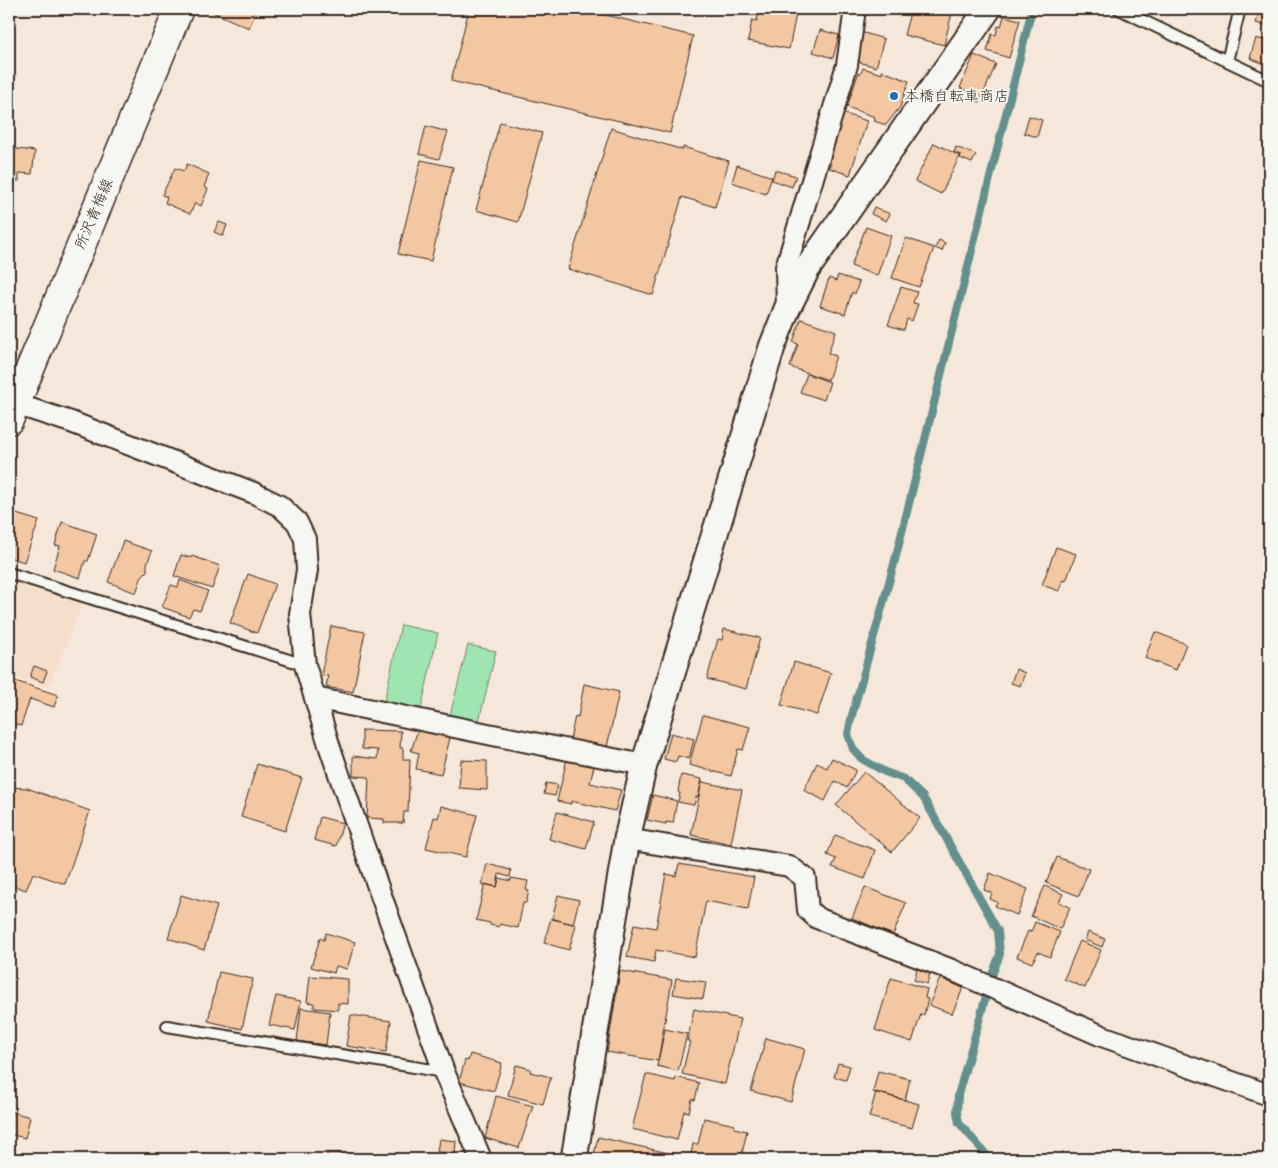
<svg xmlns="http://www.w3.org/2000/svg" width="1278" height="1168" viewBox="0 0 1278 1168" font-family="'Balsamiq Sans','Klee One',sans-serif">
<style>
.built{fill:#f5deca}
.green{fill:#9fe5b1;stroke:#6d8868}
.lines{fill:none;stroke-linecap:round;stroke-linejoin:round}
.stream{stroke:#648f8c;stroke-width:8}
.building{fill:#f4c7a3;stroke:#3b2a1e}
.service-casing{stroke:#3b2a1e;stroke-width:14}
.minor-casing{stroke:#3b2a1e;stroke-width:24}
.tertiary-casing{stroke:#3b2a1e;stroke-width:29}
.secondary-casing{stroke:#3b2a1e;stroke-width:31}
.service{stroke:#f6f6f2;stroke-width:10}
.minor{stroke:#f6f6f2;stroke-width:20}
.tertiary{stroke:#f6f6f2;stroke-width:25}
.secondary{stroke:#f6f6f2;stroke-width:28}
.poi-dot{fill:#1f6fb2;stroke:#f6f6f2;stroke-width:2}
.labels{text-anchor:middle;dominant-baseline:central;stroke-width:4;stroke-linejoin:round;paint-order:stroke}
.poi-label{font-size:15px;fill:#3b2a1e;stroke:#f6f6f2;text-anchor:start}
.street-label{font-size:15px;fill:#3b2a1e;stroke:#f6f6f2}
</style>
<rect width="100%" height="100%" fill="#f5e8da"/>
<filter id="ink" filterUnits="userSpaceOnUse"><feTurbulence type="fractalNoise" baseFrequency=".02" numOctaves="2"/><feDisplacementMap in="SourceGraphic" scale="10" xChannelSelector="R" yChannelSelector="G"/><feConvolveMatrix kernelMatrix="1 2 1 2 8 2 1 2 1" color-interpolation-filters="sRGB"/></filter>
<g filter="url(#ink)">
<path class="built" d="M9,583L83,602L49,687L9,675Z"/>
<path class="green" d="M401,625L438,633L421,709L384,702Z
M468,645L496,651L479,721L450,715Z"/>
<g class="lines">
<path class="stream" d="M990,1159L959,1123L957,1112L958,1095L992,975L1000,954L998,931L923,797L904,779L885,772L862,759L853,749L848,734L851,719L894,564L1032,9"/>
</g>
<path class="building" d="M208,9H257L249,28L208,10Z
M469,9H581L693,36L670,133L451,81Z
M759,9H790L789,12L796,14L789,49L748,41L752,20L757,21Z
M911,9H953L944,45L904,35Z
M1260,9H1269V27L1256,23Z
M1004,16L1020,20L1009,58L987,51L992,34L996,35L998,26L1001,27Z
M820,30L839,35L833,58L813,52Z
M861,32L884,39L876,67L852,60Z
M1265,34L1269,35V66L1250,58L1256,38L1263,40Z
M974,55L996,64L980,102L969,98L971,93L960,88Z
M863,68L882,74V71L909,81L900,107L886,125L874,121L875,117L847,107L858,74L861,73Z
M842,113L867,121L850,175L829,168L831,163L822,160Z
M1029,116L1042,120L1037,137L1024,133Z
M500,122L542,133L518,222L476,210Z
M426,126L448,132L439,159L419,154Z
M611,128L683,150V147L729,161L715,207L682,197L653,295L568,269Z
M934,143L960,156L941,194L915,181Z
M956,147L976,155L972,163L960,158L961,155L954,153Z
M9,148L35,151L32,174L19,173V181L9,180Z
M421,160L453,167L431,261L398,254Z
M187,164L209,174L204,187L208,189L201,206L195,203L190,214L165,203L167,197L162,195L175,168L184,171Z
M737,165L772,177L766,194L732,182Z
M775,170L796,176L792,187L772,180Z
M874,207L890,214L886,221L871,214Z
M219,222L227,225L223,236L214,232Z
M866,227L891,236L877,276L851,266Z
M906,238L934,248L919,287L892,278Z
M939,240L945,243L942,251L935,248Z
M838,275L859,282L855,294L852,292L845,314L820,306L829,278L836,281Z
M901,287L917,292L913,303L918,304L912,321L907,319L904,330L888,325Z
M801,319L836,331L828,353L836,356L828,380L790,367L798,344L793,342Z
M807,374L830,382L824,400L800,392Z
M10,512L39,521L24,562L9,557V516Z
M62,522L97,534L88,561H85L80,578L53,569L60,546L55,545Z
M123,541L152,551L147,564V571L142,576L136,593L108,582Z
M1056,547L1076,554L1066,581L1063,580L1059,591L1042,585Z
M181,555L191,558L192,556L220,566L212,589L174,576Z
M248,574L275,584L257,633L230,623Z
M180,580L208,591L200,611L193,609L189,617L162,607L171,585L178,587Z
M331,626L365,632L353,692L326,687L328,676L321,675Z
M724,629L760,638L746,689L707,679L718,639L722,640Z
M1155,632L1186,644L1176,670L1145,658Z
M794,662L831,673L817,715L781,705Z
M34,666L47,671L43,682L30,677Z
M1016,669L1025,673L1020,686L1011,683Z
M9,679L58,695L54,707L30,699L21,726L9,722Z
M584,684L619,692L607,747L570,740L575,716L578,717Z
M703,715L750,727L743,750L738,749L731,776L689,765Z
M419,726L451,734L441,774L416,769L419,753L411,751Z
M362,730L401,731L400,748H403V759H410L408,812H404L403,823H384V819L367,818L369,777L353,776V756L377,759L378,750L362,749Z
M671,733L694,739L689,759L678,756L676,762L664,759Z
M832,758L856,770L847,788L835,781L825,801L804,790L817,763L827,768Z
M567,759L594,766L590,783L621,790L615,811L571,801V804L557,801Z
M461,760L487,761V790L459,788Z
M257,764L302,778L285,831L241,817Z
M864,772L920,818L892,852L836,805Z
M681,775L702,779L698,797H696L694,805L678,802L680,793L678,792Z
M702,782L742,790L731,844L691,835Z
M546,783L558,785L555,796L544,794Z
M9,787L27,788L90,811L65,884L33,873L26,890L9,884Z
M653,795L677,801L673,823L666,822V824L647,820Z
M441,806L477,815L466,857L426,848L434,817L438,818Z
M557,812L594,822L586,849L549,839Z
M320,817L343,823L336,846L314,840Z
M835,835L875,850L865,879L832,867L836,859L827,855Z
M1057,857L1089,869L1079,896L1046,883Z
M487,864L511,870L510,877L499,874L497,887L482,884Z
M679,864L754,877L748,909L706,901L695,957L656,950L654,962L627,957L634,924L656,928L666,874L676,876Z
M990,873L1028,889L1017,915L995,906L997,902L990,899L992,893L984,890Z
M499,878L511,881V878L528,881L526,890L529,891L526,903H523L518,928L500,924L499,927L490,925V923L476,920L485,884L497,887Z
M1045,886L1063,894L1059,902L1070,907L1060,929L1031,916Z
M865,887L906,903L893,935L852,918Z
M181,895L217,906L204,950L168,938Z
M558,895L579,900L573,924L552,919Z
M551,918L576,925L569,950L544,943Z
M1035,922L1060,932L1050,957L1038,952L1032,963L1017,957L1028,931L1031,932Z
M1088,932L1105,939L1102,947L1085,940Z
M326,933L355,942L347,969L336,966L334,973L311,967L320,938L324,940Z
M1080,941L1101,950L1085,988L1064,979Z
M917,969L930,973L927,984L914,980Z
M620,971L672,980L658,1061L607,1052Z
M219,972L253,979L242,1029L208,1021Z
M310,976L348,979V1004L338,1003V1010L314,1008V1003L307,1002Z
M676,978L706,982L703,999L673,994Z
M891,978L927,989L925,998L928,999L924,1015L921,1014L912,1042L875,1030Z
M940,978L963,988L952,1014L929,1005Z
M276,996L301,1001L295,1030L269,1025Z
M301,1008L330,1012L326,1045L297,1041Z
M694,1009L740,1019L725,1084L682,1074L690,1041H687Z
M351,1015L391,1021L386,1052L346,1046Z
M665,1029L687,1034L678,1071L657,1066Z
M766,1038L805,1049L791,1102L751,1091Z
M470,1054L502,1063L494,1091L459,1082L465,1060L468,1061Z
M838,1063L850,1066L846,1080L834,1077Z
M516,1065L531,1069L530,1072L551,1077L543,1104L508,1095Z
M878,1071L910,1079L905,1100L873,1092Z
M646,1074L675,1081L676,1077L699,1083L695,1100L692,1099L689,1112L684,1111L677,1140L632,1129Z
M876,1092L919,1104L912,1128L869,1117Z
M496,1096L533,1106L519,1148L485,1138Z
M9,1111L30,1117L25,1138L9,1134Z
M704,1118L735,1125L734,1128L747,1131L741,1158L727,1154L726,1159H593L598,1137L690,1158L693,1144H698Z
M439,1139L456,1141L455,1154L437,1152Z
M327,1153H340V1159H327Z
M341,1154H392V1159H341Z"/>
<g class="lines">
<defs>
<path id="service" d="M1119,9L1227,61L1240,9
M1227,61L1269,81
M9,573L305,665
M167,1026L444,1072"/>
<path id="minor" d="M787,309L786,267L847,65L855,9
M15,404L71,422L254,493L280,506L297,522L305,539L307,570L300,614L305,665L330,748L378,887L444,1072L481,1159
M315,698L488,734L644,765
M627,839L789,866L805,878L808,910L817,918L952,970L1102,1036L1269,1095"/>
<path id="tertiary" d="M574,1159L627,839L644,765L772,347L787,309L807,269L988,9"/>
<path id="secondary" d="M9,420L179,9"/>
</defs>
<use href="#service" class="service-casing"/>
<use href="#minor" class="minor-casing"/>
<use href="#tertiary" class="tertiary-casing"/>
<use href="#secondary" class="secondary-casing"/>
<use href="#service" class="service"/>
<use href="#minor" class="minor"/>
<use href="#tertiary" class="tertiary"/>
<use href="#secondary" class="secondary"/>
</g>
</g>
<circle class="poi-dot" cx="894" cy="96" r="5"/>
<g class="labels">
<g class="poi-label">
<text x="904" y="96">本橋自転車商店</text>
</g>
<g class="street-label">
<text transform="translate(94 214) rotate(-67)">所沢青梅線</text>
</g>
</g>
<rect width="1278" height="1168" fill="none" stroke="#f6f6f2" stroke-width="30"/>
<rect x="15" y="15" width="1248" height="1138" fill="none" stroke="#3b2a1e" stroke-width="2" filter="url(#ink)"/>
</svg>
